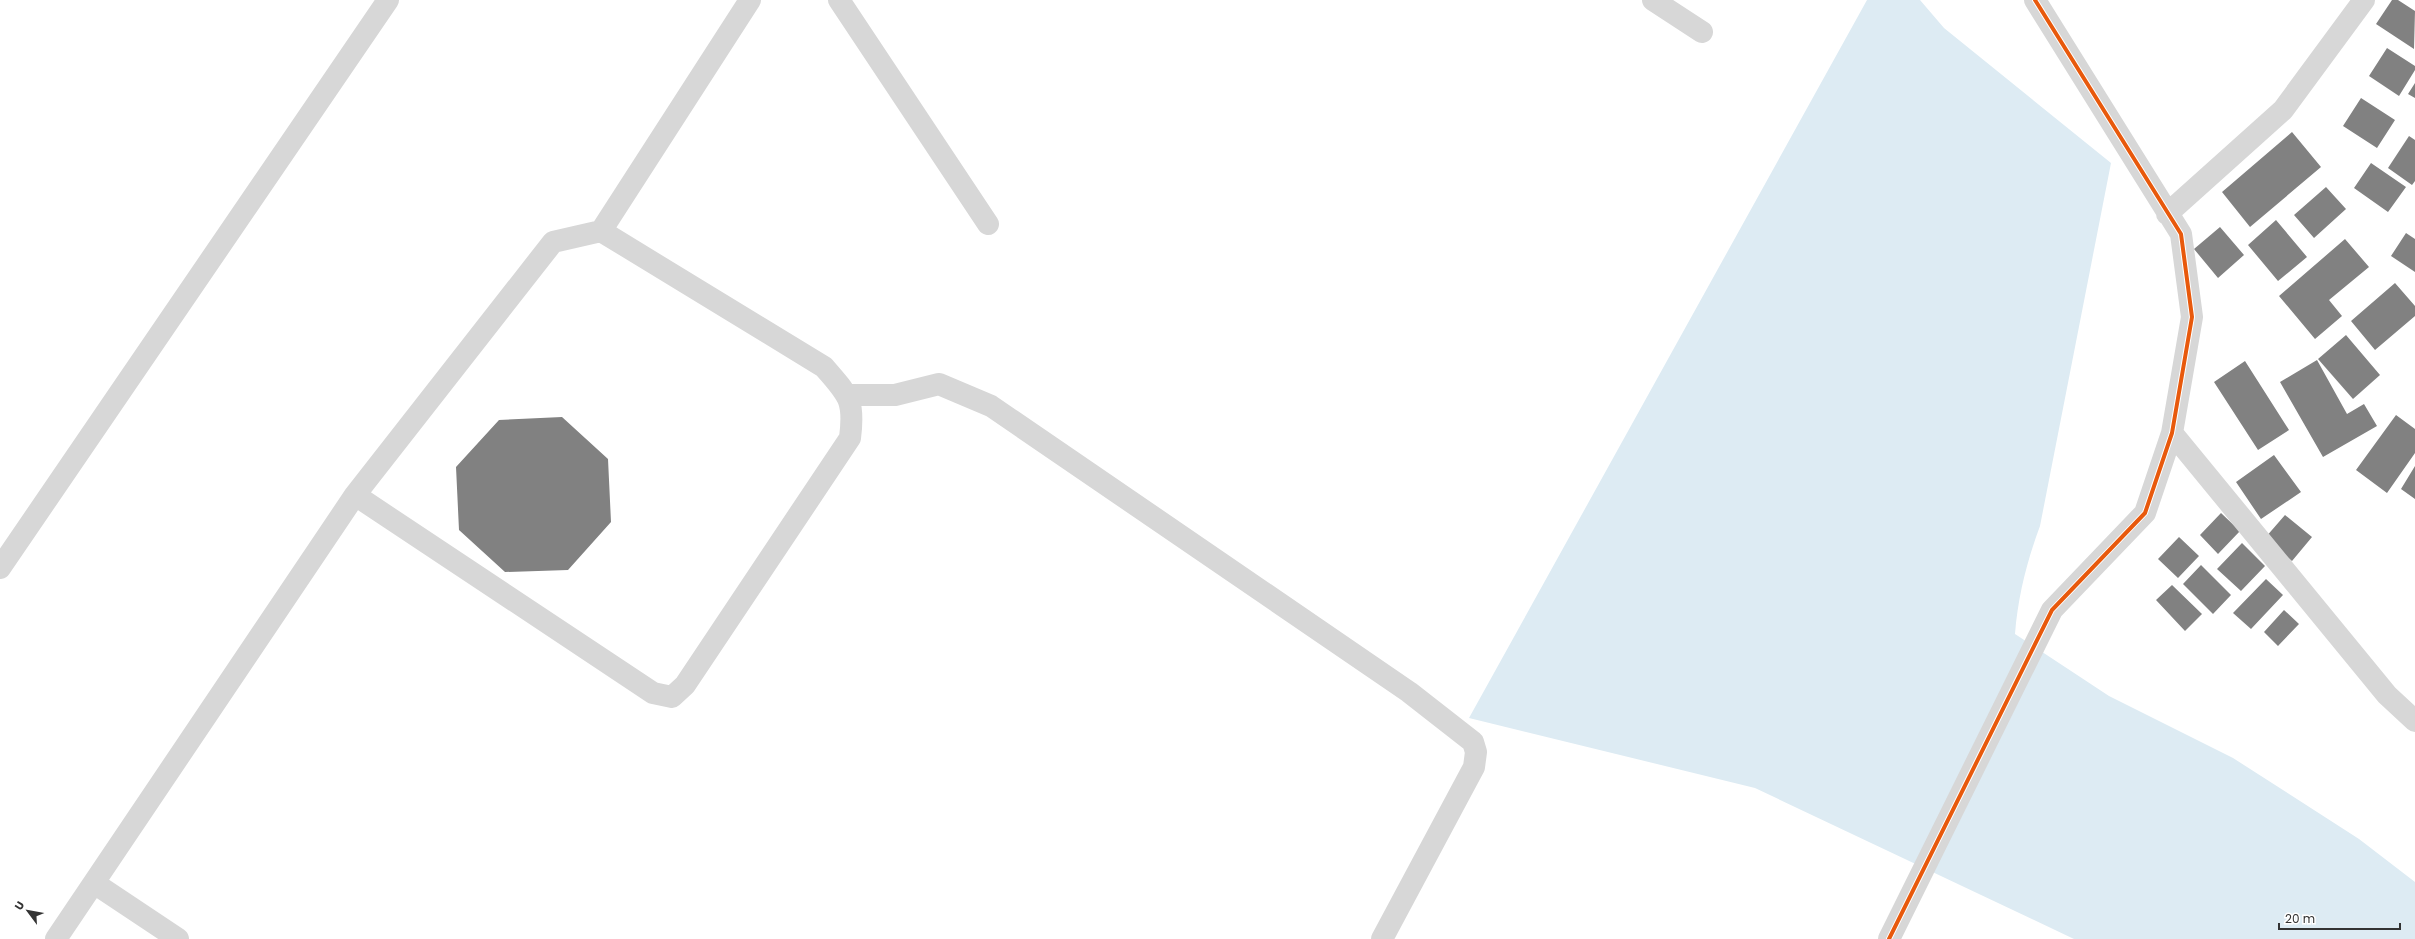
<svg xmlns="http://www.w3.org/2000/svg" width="2415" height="939" viewBox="0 0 2415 939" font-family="Poppins,sans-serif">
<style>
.water{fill:#ddebf3}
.building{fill:#818181}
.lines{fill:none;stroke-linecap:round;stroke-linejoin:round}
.minor{stroke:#d7d7d7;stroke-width:22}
.cycleway-casing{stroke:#fff;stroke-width:6}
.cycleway{stroke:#e8590c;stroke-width:4}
</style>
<rect width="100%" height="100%" fill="#fff"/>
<path class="water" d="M1867,0H1920L1944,28L2111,163L2040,526C2027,561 2018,596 2015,634L2109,696L2233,758L2359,839L2415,882V939H2074L1755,788L1469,718Z"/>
<path class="building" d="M2392,0H2398L2415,11L2414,49L2376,24Z
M2387,48L2415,66V70L2399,96L2369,76Z
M2415,83V98L2408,94Z
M2361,98L2395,120L2377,148L2343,126Z
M2292,132L2321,167L2250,227L2222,192Z
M2409,136L2415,140V181L2412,185L2388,168Z
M2371,163L2406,187L2388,212L2354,188Z
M2326,187L2346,209L2314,238L2294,215Z
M2276,220L2307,257L2278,281L2248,245Z
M2220,227L2244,255L2218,278L2194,249Z
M2406,233L2415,239V272L2391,256Z
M2345,239L2369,267L2329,300L2342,316L2315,339L2279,296Z
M2395,283L2415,306V316L2375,350L2351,321Z
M2346,335L2380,375L2353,399L2318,359Z
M2317,360L2347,414L2364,404L2377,426L2323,457L2280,382Z
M2245,361L2289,430L2258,450L2214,382Z
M2396,415L2415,429V453L2387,493L2356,470Z
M562,417L608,459L611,522L568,570L505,572L459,530L456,467L499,420Z
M2274,455L2301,492L2261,519L2236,482Z
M2415,466V499L2401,489Z
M2221,513L2240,531L2218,554L2200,535Z
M2285,515L2312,537L2292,561L2265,538Z
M2179,537L2199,556L2178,578L2158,559Z
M2242,543L2265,566L2241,591L2217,569Z
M2201,565L2231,595L2213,614L2183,584Z
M2266,579L2283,595L2251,629L2233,613Z
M2172,585L2202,614L2185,631L2156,600Z
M2284,610L2299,624L2278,646L2264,632Z"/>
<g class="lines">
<path class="minor" d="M839,0L988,224
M1653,0L1702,32
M2167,214L2283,110L2364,0
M849,395H895L939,384L991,406L1409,692L1473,742L1476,752L1474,767L1382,939
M2172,433L2387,695L2415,721
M355,495L653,693L672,697L685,685L850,438C855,399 848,395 824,367L601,231
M0,568L388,0
M94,883L178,939
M56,939L355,495L553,242L601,231L750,0
M1889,939L2052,610L2145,513L2172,433L2192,317L2181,234L2035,0"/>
<defs>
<path id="cycleway" d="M1889,939L2052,610L2145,513L2172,433L2192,317L2181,234L2035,0"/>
</defs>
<use href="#cycleway" class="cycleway-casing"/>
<use href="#cycleway" class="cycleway"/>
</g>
<g transform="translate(28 911) rotate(302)" stroke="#ffffff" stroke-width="3" paint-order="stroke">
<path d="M0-3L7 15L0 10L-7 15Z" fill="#333333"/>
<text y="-6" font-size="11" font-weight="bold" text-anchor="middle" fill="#333333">U</text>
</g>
<path d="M2279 923v6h121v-6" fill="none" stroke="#333333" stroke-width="2"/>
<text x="2285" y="923" font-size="12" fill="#333333" stroke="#ffffff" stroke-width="3" paint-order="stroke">20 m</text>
</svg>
